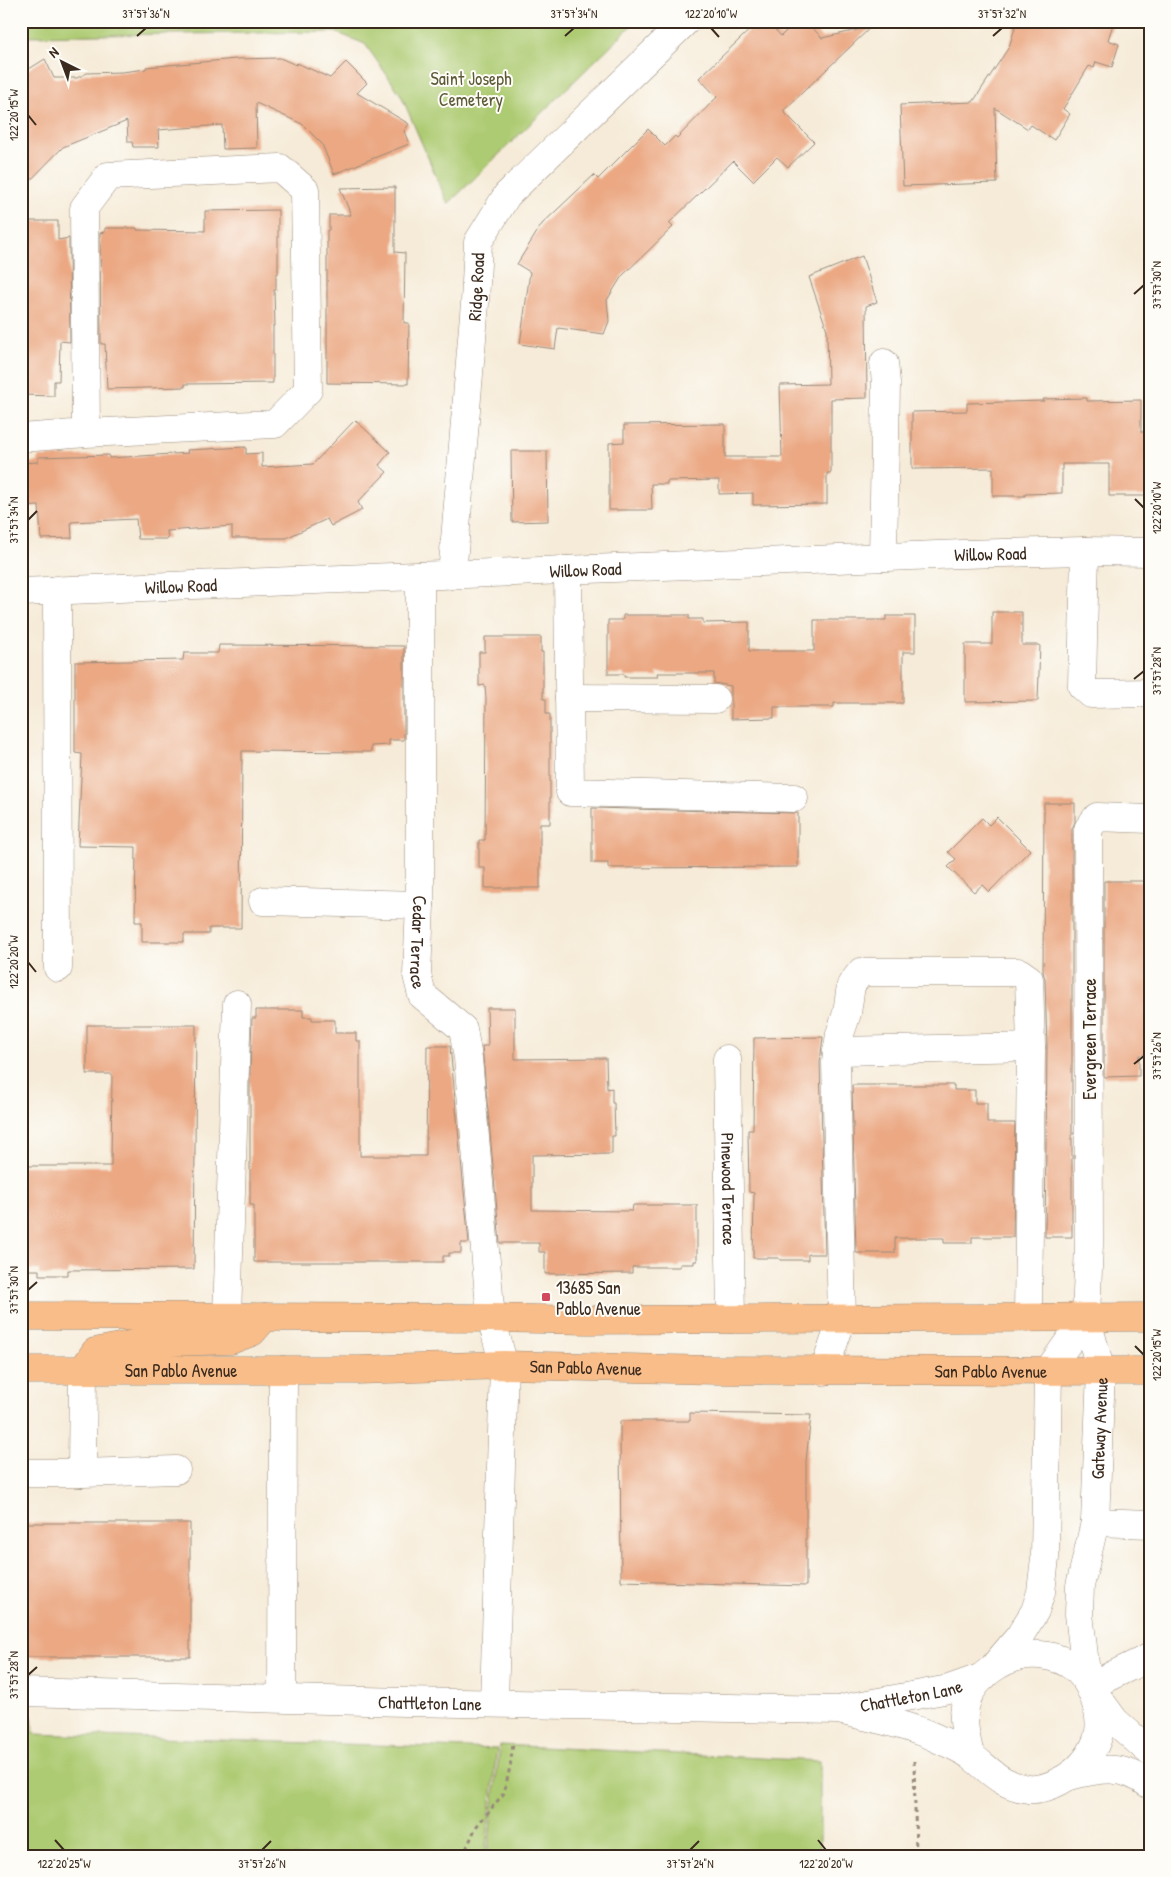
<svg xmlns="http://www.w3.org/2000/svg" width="1171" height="1877" viewBox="0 0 1171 1877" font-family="'Patrick Hand',sans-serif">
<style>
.green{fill:#adcb72;stroke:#747a48}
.building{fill:#eba883}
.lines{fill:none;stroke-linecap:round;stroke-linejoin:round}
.minor-casing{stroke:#988a7b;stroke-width:29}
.major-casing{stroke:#988a7b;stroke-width:29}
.path{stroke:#988a7b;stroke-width:3;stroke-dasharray:4 4;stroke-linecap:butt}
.minor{stroke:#fff;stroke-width:28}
.major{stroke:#f9bd89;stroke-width:28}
.ticks{fill:none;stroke:#3b2a1e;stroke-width:2}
.poi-dot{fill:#d1495b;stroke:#fdfcf7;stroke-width:2}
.labels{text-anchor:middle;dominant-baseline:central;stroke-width:4;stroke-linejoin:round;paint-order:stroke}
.park-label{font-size:18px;fill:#5d5a37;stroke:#fdfcf7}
.street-label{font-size:18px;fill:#3b2a1e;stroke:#fdfcf7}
.poi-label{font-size:18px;fill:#3b2a1e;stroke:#fdfcf7;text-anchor:start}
.neatline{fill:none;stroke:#3b2a1e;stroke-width:2}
.ticks-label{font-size:12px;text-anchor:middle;fill:#3b2a1e}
</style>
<rect width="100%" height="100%" fill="#fdfcf7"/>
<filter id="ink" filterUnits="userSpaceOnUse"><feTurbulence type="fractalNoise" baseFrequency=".02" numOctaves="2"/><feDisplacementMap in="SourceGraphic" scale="10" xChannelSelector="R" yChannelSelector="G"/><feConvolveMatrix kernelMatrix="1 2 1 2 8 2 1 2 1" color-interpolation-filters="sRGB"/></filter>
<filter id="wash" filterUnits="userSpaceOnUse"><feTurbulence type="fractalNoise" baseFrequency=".0096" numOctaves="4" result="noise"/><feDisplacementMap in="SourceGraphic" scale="20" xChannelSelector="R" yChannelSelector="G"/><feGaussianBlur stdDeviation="1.12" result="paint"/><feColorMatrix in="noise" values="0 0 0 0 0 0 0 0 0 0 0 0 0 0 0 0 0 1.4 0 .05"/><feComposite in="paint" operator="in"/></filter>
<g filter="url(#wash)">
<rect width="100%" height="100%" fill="#f6ebd8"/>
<path class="green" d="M21,21H636L448,204L401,95L365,44L335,32L21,36Z
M21,1717H32L34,1734L497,1749L485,1856H21Z
M500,1745L820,1761V1856H487Z"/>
<g id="blocks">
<path class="building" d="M759,21H767L781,36L796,21H806L822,38L871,27L783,111L814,142L788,167L777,157L753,181L733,161L669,223L673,227L622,276L607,300L609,321L604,334L558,328L555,349L520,344L530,272L517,264L542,224L594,175L598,179L648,129L665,146L675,136L677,138L717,97L699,78Z
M1017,21H1114L1108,40L1119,44L1112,67L1096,62L1094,68L1089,66L1063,109L1070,114L1054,140L1031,125L1028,129L995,108L997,183L903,186L900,105L973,102L1009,47Z
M280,58L296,65L297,63L330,78L346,62L367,83L357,93L409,124L404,131L409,144L334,174L322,144L302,124L256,103L257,148L223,149L222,125L158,130L159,147H133L132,142H128L127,121L63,147L21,190V74L45,59L54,78H77L87,73L122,72L146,69V67L236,59Z
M395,187V252L405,253L404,323H409L408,384L327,383V230H329V215H351L340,188Z
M278,210V274H276V290H274L275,326H273V383L185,384V387L107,389L105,344H101L100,233L105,232V228H137V230L205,231V211Z
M21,221H58V240L69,238L70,342L60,341L59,381H54V396L21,395Z
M862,256L877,302L866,306L867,398L831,399V473H827V504L753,505V493L719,494V480L667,481V484H651L652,510H609V443L624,442V425L725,424V457H782L780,385L828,384L827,330L809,277Z
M1087,398V401L1141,400V432H1147L1148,445V496H1109V464H1062V493L1025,494V496H993V468L912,469V412L967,411V403L1044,401L1043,399Z
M355,420L390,452L379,465L387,472L358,502L362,510L331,526L327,519L286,538H232V526L167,531L168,539H138L136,519L71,522L72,538L41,539L39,506L21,507V463L38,462V457L109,455V458L188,453L187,450L246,447V454L262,453V467L313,464Z
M511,451H547L548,521L512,522Z
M992,612H1022V645H1040L1038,701L965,702V644H992Z
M623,615H689V619H703V623L749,622V651H814V620H886V616H915V652H903V703H834V707H774V718L731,719V686L714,683V673H657L658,677H624V674H608V620H623Z
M485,637H541V652H543V699H546V714H550V824H540V888H485V868H479V840H485L486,699L485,685L479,686V652H485Z
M219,645L404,646V740H389V745L371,746V752L242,751L241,928H209V934H184V942H142V922H135L136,847L78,846L82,754L75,753V662L183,660L184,653H218Z
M1044,803H1075V822L1072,829V1237H1045L1047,1047L1045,979L1043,972Z
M592,808L798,813V867L608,868V863H592Z
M997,817L1030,850L989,892L982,885L974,892L948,867L956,859L948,852L982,818L989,825Z
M1104,881H1150V1055H1139V1076L1104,1077Z
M487,1008H515V1059L606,1058L607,1089L612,1088V1103H614L615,1136H612V1154L532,1155V1210L632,1211L633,1205H697V1261H694V1264H680V1267H632V1273L545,1274V1252H539V1243H500L482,1046H488Z
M256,1010H303V1017H312V1020H335V1033H356V1041H360V1156H426L427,1046H450L469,1243H461V1253H449V1256H443V1262H254V1205H250V1072L252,1018H256Z
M87,1025H196L194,1269L68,1270V1275H39V1270H21V1166H111L112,1074H87Z
M823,1037L820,1062L825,1254H808V1260H780L779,1258H753L754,1193L749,1192L748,1130H753L754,1038Z
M852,1085H954V1090H975V1103H987V1123H1015L1013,1237H972V1243H944V1238H895V1253H856Z
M690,1413L811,1415L806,1461V1586L621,1581L620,1421H690Z
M21,1523H190V1657H21Z"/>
</g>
</g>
<g filter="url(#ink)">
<use href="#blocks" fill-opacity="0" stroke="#988a7b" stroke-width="1"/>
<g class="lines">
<defs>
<g id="minor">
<path d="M21,438L86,433L275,424L308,390L305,190L280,168L108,176L84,208L86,433"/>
<path d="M1085,551L1082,686L1091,694L1150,693"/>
<path d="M883,557L886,383L884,363"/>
<path d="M568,570L570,792L794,798"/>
<path id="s1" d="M452,575L475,303L478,242L507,195L686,21"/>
<path id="s2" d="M420,576V905L417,975L422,995L463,1029L468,1058L491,1318L504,1365L494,1702"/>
<path d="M57,590L58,968"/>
<path id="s3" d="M21,592L962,554L1085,551L1150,552"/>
<path d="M569,698L715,699"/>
<path d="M263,901L420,905"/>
<path d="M837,1051L1031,1047"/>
<path id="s4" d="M727,1059L731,1319"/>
<path d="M227,1317L237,1004"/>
<path d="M824,1371L842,1319L836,1062L840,1034L847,1013L851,985L861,972H1019L1029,979L1031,1047L1028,1318"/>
<path d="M21,1473H82L83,1370"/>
<path d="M82,1473L176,1470"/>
<path d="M1095,1522L1150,1524"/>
<path d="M996,1664L1019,1637L1035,1611L1041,1592L1045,1558L1048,1371L1086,1317"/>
<path id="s5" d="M1087,1681L1079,1614L1080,1586L1095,1522L1101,1371L1086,1317L1089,1245L1088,829L1097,817L1150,819"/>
<path d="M1090,1686L1150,1657"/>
<path id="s6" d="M21,1692L405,1702L838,1710C871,1718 906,1724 936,1738C947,1743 960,1748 970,1755C990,1770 1000,1785 1028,1789C1039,1790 1051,1786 1060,1781C1078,1772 1090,1758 1097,1740C1101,1729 1100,1718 1097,1707C1089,1677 1073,1658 1040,1655C1007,1652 967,1678 964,1714C963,1727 967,1742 970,1755"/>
<path d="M1096,1695L1115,1721L1150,1752"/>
<path d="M282,1697L283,1370"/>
<path id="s7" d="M846,1708L949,1689L983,1677"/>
<path d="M1070,1776C1101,1768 1123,1764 1150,1785"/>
</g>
<g id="major">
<path d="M21,1316L491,1318L588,1320L1150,1317"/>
<path id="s8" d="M21,1370H359L504,1365L713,1370L1150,1371"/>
<path d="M83,1370L95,1352L139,1343L231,1340L252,1332L265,1317"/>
</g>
</defs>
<use href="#minor" class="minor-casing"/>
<use href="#major" class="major-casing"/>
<path class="path" d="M914,1761L916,1856
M463,1856L476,1827L504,1793L510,1767L513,1744"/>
<use href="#minor" class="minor"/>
<use href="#major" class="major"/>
</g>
</g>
<path class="ticks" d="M711,28L719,37M137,36L146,28M565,36L574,28M993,36L1002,28M28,115L36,125M1134,294L1144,285M1135,499L1144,508M28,520L37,511M1134,679L1144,671M28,962L36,972M1134,1064L1144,1056M28,1290L37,1282M1135,1346L1144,1355M28,1675L37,1667M55,1840L64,1850M818,1840L826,1850M262,1850L271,1841M690,1850L699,1841"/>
<rect class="poi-dot" x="541" y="1292" width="10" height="10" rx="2.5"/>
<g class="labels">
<g class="park-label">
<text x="471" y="78">Saint Joseph<tspan x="471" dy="21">Cemetery</tspan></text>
</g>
<g class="street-label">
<text stroke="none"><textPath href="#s1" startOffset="289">Ridge Road</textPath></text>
<text stroke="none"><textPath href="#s3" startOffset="970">Willow Road</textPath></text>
<text stroke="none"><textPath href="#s3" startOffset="565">Willow Road</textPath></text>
<text stroke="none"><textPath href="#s3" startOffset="160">Willow Road</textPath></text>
<text stroke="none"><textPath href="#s2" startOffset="366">Cedar Terrace</textPath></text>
<text transform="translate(1089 1039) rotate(-90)">Evergreen Terrace</text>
<text stroke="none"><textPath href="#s4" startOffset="130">Pinewood Terrace</textPath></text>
<text stroke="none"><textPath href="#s8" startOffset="565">San Pablo Avenue</textPath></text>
<text stroke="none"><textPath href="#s8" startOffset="160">San Pablo Avenue</textPath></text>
<text stroke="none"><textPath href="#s8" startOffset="970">San Pablo Avenue</textPath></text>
<text stroke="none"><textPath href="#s5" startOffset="255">Gateway Avenue</textPath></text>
<text stroke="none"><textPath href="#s7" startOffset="66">Chattleton Lane</textPath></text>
<text stroke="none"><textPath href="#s6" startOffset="409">Chattleton Lane</textPath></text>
</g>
<g class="poi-label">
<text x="556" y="1287">13685 San<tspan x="556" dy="21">Pablo Avenue</tspan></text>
</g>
</g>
<rect width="1171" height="1877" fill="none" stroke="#fdfcf7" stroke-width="55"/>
<g transform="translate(62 62) rotate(318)" stroke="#fdfcf7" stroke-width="4" paint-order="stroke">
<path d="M0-4L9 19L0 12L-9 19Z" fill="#3b2a1e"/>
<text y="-8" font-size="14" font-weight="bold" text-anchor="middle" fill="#3b2a1e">N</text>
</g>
<rect x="28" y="28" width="1116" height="1822" class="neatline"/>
<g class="ticks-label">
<text x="146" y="18">37°57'36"N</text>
<text x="574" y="18">37°57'34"N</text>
<text x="711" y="18">122°20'10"W</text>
<text x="1002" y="18">37°57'32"N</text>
<text transform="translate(14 115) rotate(-90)" y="4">122°20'15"W</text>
<text transform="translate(1157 285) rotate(-90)" y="4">37°57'30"N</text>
<text transform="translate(1157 508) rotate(-90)" y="4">122°20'10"W</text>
<text transform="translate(14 520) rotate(-90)" y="4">37°57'34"N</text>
<text transform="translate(1157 671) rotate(-90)" y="4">37°57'28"N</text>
<text transform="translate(14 962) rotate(-90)" y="4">122°20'20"W</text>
<text transform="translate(1157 1056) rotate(-90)" y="4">37°57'26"N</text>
<text transform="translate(14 1290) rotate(-90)" y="4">37°57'30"N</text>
<text transform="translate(1157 1355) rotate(-90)" y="4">122°20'15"W</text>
<text transform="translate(14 1675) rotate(-90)" y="4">37°57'28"N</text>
<text x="64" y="1868">122°20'25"W</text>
<text x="262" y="1868">37°57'26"N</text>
<text x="690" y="1868">37°57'24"N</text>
<text x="826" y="1868">122°20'20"W</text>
</g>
</svg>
